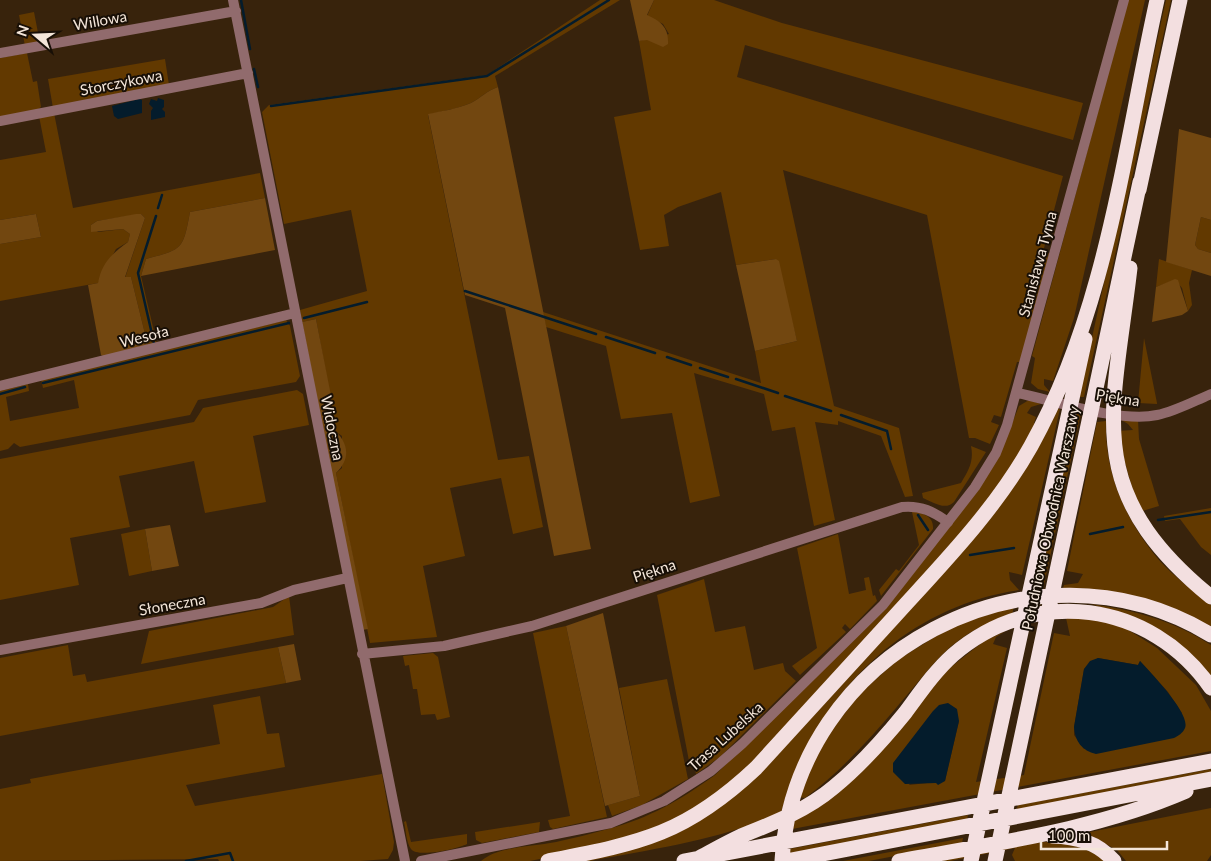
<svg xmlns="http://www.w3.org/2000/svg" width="1211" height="861" viewBox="0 0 1211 861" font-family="Lato,sans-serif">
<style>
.green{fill:#623900;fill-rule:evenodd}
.forest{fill:#724710}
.water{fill:#041c2c}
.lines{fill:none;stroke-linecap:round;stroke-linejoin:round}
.stream{stroke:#041c2c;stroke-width:2.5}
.minor{stroke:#916b6d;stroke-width:10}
.tertiary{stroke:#916b6d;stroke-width:10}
.motorway{stroke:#f3dfe0;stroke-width:15}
.labels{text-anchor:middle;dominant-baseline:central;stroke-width:4;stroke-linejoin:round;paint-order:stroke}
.street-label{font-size:15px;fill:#f4e6d9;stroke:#180f06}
</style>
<rect width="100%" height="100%" fill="#38230c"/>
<path class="green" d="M600,0H620L495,76L498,87C486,91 481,98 471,103C457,109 442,111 428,115L498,460L529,456L543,527L513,534L501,478L450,488L465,556L423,566L437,637L370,643L336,473L342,468V436L332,429L327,407L332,406L316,319L302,322L300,310L367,291L351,210L284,224L262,112L269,105L487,75Z
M654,0H714L782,23L1083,103L1073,140L745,45L737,77L1063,176L1043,252L1051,254L1021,362H1017L1001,417L994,415L991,422L999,425L990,444L975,438H969L927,215L783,170L834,406L899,428L913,496L905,497L881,436L838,421V425L815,422L835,520L814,526L795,427L772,431L764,394L694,373L720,496L690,503L672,413L621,419L606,346L546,327L543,312L761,383L755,351L797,341L776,259L736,265L721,192L678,207L664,215L669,246L640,250L614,117L651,110L639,41L669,34L663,24L647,16Z
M1128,0H1145L1074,318L1053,381L1044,379V385L1050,392L1038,389L1031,383L1035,358L1032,356Z
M1166,0H1171L1084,397H1079Z
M34,12L39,38L45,42L25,46L19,15Z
M27,53L33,82L37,81L41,107L37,110L0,118V58Z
M165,59L169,85L53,108L48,79Z
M54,113L73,208L260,173L265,198L190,212C183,250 183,249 146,259L141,276L157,344L148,346L131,277L125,278L145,218L141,214L97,221L91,225L98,232L123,229L130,234L128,242L116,249L98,283L0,301V244L41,237L36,214L0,220V160L46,152L39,116Z
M1201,217L1211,220V253L1198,249L1195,245Z
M1159,259L1192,270L1189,283L1192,305L1188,311L1182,288L1175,280L1156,287Z
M286,320L290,326L300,376L296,382L198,400L190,415L20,447L14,443L8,449L0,451V391L28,384L29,391L6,397L10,421L79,408L74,380L43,388L41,379Z
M1144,338L1157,403V404L1138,403Z
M297,390L303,394L309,425L253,436L266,502L205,513L194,461L119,476L130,527L70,538L79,585L0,600V459L194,422L203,408Z
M1029,400L1041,404L1031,407L1027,413L1036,417L1034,423L1037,425L986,507L737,781L685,819L608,845L530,861H481C499,846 530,847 556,842C573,838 591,834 608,829C648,819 682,799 715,775L869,625L1003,446L1019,406Z
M1053,407L1060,409L1022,575L1009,572L1010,580L1019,590C901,607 812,700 781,813C721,840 654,849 590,861H573L706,815L964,546Z
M1076,412L1081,413L1044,585L1039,586Z
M1118,418L1138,420L1139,439L1159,506L1139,512L1116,431L1133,430L1128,424Z
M1106,421C1104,473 1126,521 1159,560C1174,577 1194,591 1211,605V628C1167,601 1115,588 1063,588L1064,585L1078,583L1083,574L1067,571L1097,422Z
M971,446L986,452L954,502C945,511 933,502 923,498L922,493L961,483C969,470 974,461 971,446Z
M1211,508V555L1201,547L1180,519L1165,521L1164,516Z
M916,511C925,515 934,517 933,529L881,596L879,590L896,569L899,571L919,545L912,512Z
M145,529L152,571L129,576L121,534Z
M838,534L849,594L866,590L864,578L869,577L873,596L875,595L877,601L850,629L845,624L842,628L846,632L800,675L792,666L817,648L797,548Z
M704,579L715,632L745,626L754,670L783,663L785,671L796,681L720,757L696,774L693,760L689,761L657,595Z
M289,596L294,635L141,664L149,631L273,607Z
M1091,604C1134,610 1174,621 1211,645V678C1177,635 1143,620 1091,604Z
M1014,606L1012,615C949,634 937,662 896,708C868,741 840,772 805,798L798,797L824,740L861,692L899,659L951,627Z
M1086,617L1122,626L1157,648L1196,685L1211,711V751L792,829L794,819L947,670L984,641L1006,631L996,637L993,644L1007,648L976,782L1024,775L1054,633L1070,636L1066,618ZM1098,658L1138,665L1140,661L1168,692L1182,713L1084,749L1074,735V727L1084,669ZM959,721L945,781L909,785Z
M566,626L607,817L553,829L550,827L548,820L570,816L533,633Z
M68,645L73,676L85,674L87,682L278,647L286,683L0,736V658Z
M433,653L438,657L450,717L437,720L435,714L421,715L417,689H413L409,665L405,666L403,656Z
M667,679L688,779L642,805L612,816L608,805L640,796L619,688Z
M260,696L267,734L279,733L285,767L186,785L195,806L382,774L394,842L393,850L388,859L360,861H219L218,859L0,861V789L31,783L30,779L220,744L213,705Z
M1211,769V774L1016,811L1018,805Z
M1211,808V855L1207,861H1126L1117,850L1085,833Z
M968,815L967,820L788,854L789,849Z
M406,821L411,842L467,834V844C458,849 417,858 411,849C406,842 406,830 404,822Z
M540,822L539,832L482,843L476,840L475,832Z
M963,838L962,843L869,861H843Z
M1041,842C1066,842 1085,846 1106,861H1015L1012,855L1015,848L950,861H931Z"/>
<path class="forest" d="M630,0H654L647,15C661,21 669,28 668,44L663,47L647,40L639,41Z
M498,87L591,549L554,556L505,308L465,295L428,114C442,111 457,109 471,103C481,98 486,91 498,87Z
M1179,129L1211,138V220L1201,217L1195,245L1198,249L1211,253V276L1166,262Z
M265,198L275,250L141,276L146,259C183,249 183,250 190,212Z
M36,214L41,237L0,244V220Z
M136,214H141L145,218L125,277H131L148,346L105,357L101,355L88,285L98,283C102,262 112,254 128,242L130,234L123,229L91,232V225L97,221Z
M776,259L779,261L797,341L755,351L736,265Z
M1175,279L1178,280L1188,311L1182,315L1152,322L1156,287Z
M316,319L333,406L327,408L332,428C348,441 352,458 336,473L368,629L362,630L302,322Z
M170,525L179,566L152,571L145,529Z
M603,613L640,796L605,806L566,626Z
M294,644L301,680L286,683L278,647Z"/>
<path class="water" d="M158,98L164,100V107L162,109L165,112V117L151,120V111L153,108L149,104L151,99L157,101Z
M139,99L142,100V113L118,119L114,116L112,106Z
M1098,658L1138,665L1140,661C1150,672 1191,714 1185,728C1183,733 1178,736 1174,738L1096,754C1082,751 1075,741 1074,727L1084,669L1090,661Z
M948,703L957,709L959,721L945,781L938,785L936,783L905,784L893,772V763L933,711L939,705Z"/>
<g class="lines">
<path class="stream" d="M241,0L250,49
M254,69L258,87
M271,106L487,76L609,0
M158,208L162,195
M465,291L596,334
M304,318L367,302
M606,337L655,353
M154,343L138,273L156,216
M667,357L691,365
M700,368L728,377
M736,379L778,393
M43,383L289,323
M0,394L25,387
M785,396L831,411
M841,415L887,431L891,449
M918,515L928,530
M1158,520L1211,512
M1090,534L1123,527
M970,555L1014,548
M186,861L230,853L233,861"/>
<path class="minor" d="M233,0L405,861
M0,53L236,11
M0,121L248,73
M0,386L295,313
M0,650L261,603L294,590L347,578
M362,654L444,646L532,626L902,507C921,505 934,512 948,522"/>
<path class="tertiary" d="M1018,393C1055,401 1121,423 1157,415C1176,411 1194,401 1211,394
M421,861L611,823L664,801L711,771L742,744L883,605L975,487L996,453L1007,425L1124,0"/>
<path class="motorway" d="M1139,190L1180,0
M1130,268C1113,415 1080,490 1211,597
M1052,836C1077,837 1097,842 1114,861
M697,859C712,851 726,843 741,836C774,823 807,810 834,787C861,765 883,740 905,713C920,693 934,672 953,655C1034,585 1151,601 1211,688
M548,861C640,843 685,835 756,768C802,718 848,667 895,616C944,562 995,510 1031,446C1107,310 1124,149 1157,0
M684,861L1211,761
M782,861C794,652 1032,527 1211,635
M786,861L1211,779
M899,861C996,843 1096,830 1186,791
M971,861L1085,339
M995,861L1140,182"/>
</g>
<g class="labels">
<g class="street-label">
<text transform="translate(100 20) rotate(-10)">Willowa</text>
<text transform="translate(121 82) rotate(-11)">Storczykowa</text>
<text transform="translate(1037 264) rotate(-75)">Stanisława Tyma</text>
<text transform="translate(144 336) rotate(-14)">Wesoła</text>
<text transform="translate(1118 397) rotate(9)">Piękna</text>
<text transform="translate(333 428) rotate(79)">Widoczna</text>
<text transform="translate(1050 518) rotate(-78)">Południowa Obwodnica Warszawy</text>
<text transform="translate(654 570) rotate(-18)">Piękna</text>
<text transform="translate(172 604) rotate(-10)">Słoneczna</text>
<text transform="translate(725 736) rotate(-42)">Trasa Lubelska</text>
</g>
</g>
<g transform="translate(35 35) rotate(289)" stroke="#180f06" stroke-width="4" paint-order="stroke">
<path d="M0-4L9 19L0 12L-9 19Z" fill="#f4e6d9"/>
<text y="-8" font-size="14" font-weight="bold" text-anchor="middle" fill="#f4e6d9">N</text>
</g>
<path d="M1041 841v8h126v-8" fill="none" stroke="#f4e6d9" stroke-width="2.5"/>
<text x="1048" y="841" font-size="15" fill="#f4e6d9" stroke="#180f06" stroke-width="4" paint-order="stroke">100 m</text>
</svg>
